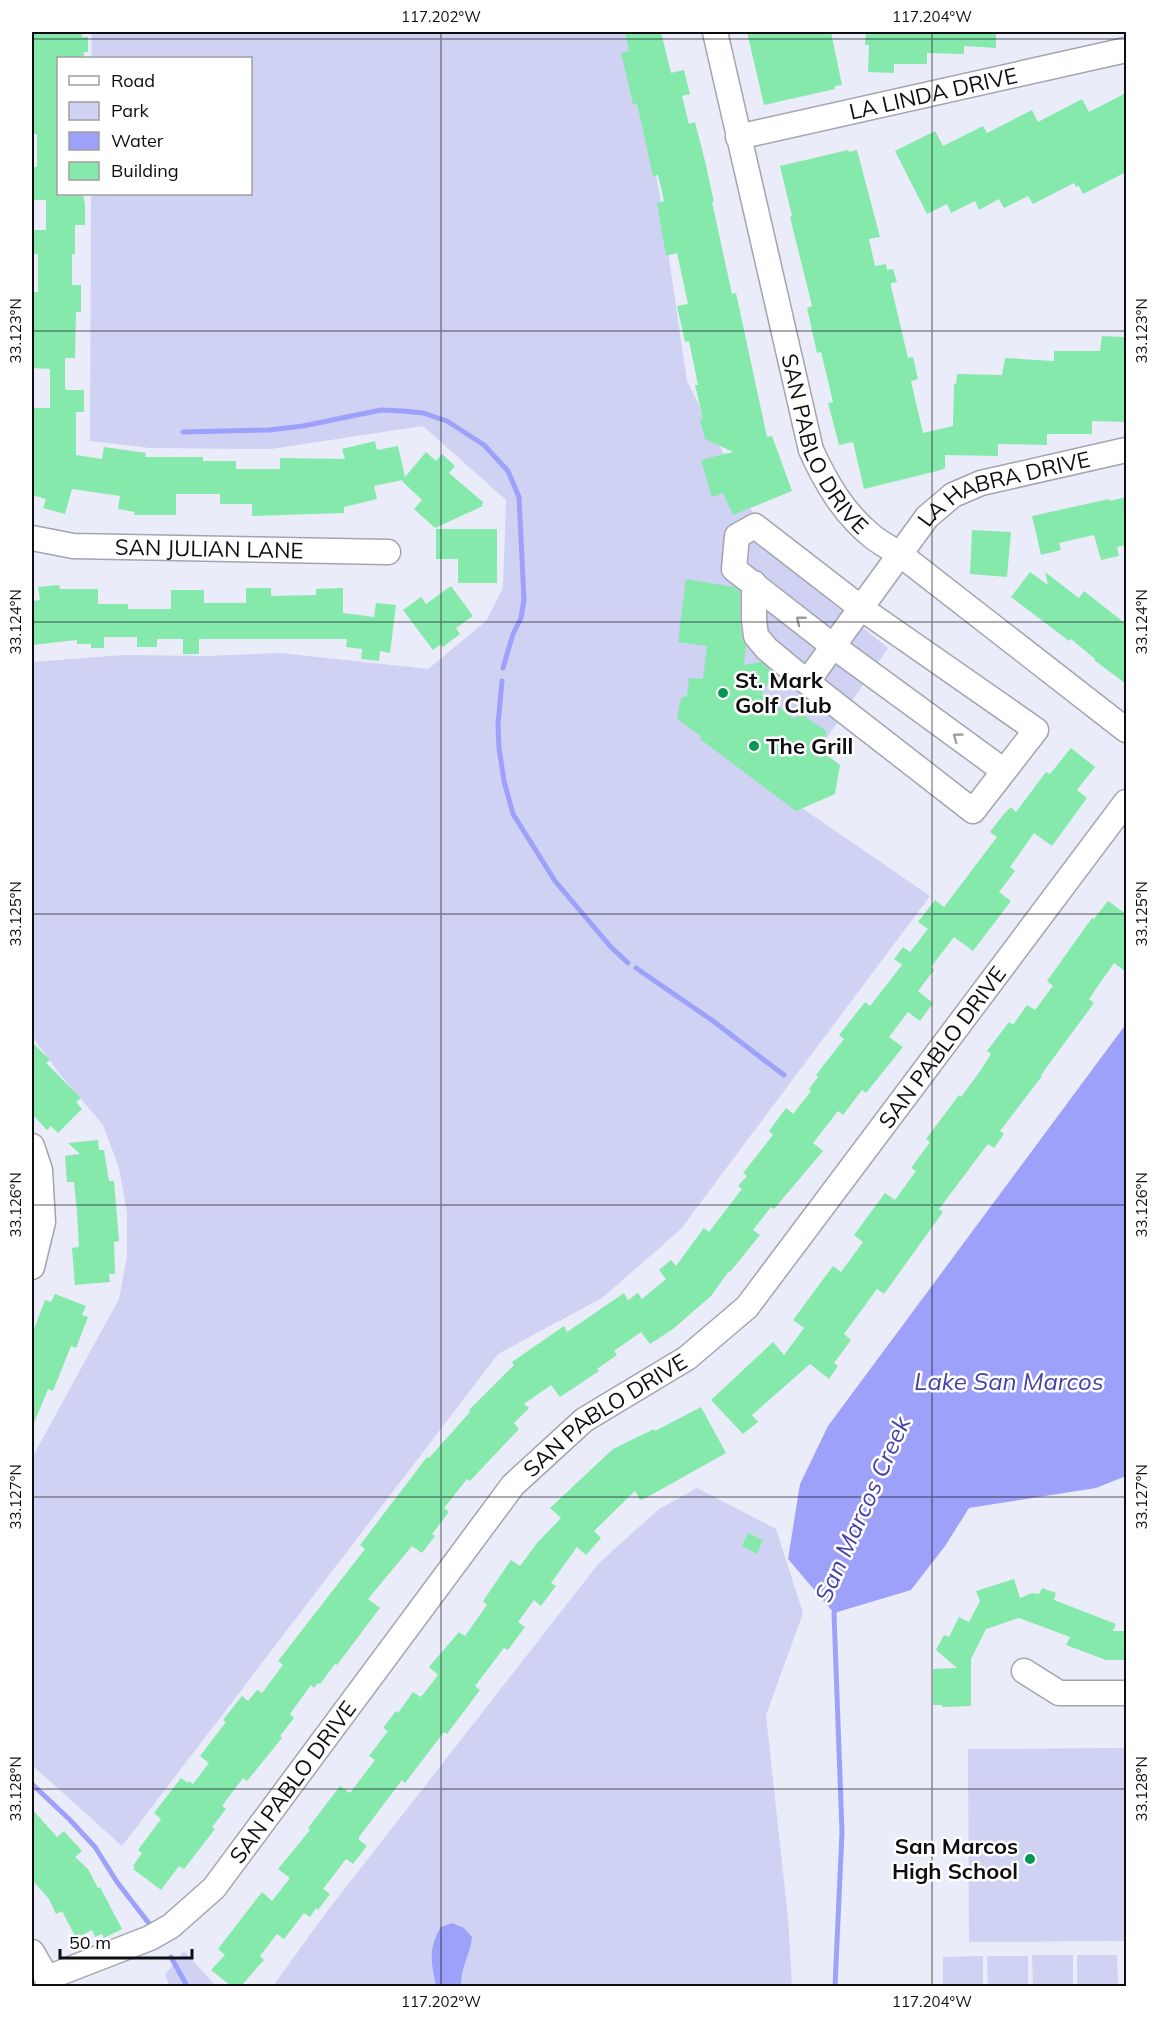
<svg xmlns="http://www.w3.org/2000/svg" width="1158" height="2018" viewBox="0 0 1158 2018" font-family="Mulish,sans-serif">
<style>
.green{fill:#cfd2f3}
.water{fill:#9ea1fa}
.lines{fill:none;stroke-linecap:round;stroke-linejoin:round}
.stream{stroke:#9ea1fa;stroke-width:5}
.building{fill:#85e9ab}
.minor-casing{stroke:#a3a4b0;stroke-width:27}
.minor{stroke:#fff;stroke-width:24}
.oneway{stroke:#9f9fa0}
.ticks{fill:none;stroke:#0e0e12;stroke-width:1.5;stroke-opacity:0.45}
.poi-dot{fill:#069656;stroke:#fff;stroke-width:2}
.labels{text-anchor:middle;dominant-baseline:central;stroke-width:5;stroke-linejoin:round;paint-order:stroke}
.street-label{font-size:22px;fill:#0e0e12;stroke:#fff}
.poi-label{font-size:22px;font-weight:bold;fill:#0e0e12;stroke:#fff;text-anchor:start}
.water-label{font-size:24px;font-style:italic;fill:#4840a6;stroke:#fff}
.neatline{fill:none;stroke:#0e0e12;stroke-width:2}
.ticks-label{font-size:15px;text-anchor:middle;fill:#0e0e12}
</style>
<rect width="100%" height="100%" fill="#ebecf9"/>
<path class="green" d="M91,32H627L659,191L687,381L775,557L888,648L820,748L783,795L930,896L680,1230L602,1298L498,1354L122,1846L32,1765V1458L119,1299L127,1256V1213L119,1168L103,1125L59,1073L32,1036V662L124,655L207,656L281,653L428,669L486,621L503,588L506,500L423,426L271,449L150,448L90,441L91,194H250V58H92Z
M697,1488L776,1529L803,1613L766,1715L788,1918L792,1986H273L328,1910L599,1563L659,1509Z
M1126,1748V1941L969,1942L968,1749Z
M184,1951L216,1986H170L165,1975Z
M1032,1955H1073V1986H1033Z
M1077,1955H1117L1118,1986H1077Z
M983,1956V1986H943V1957Z
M987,1956H1028V1986H988Z"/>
<path class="water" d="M1126,1024V1476L1096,1488L969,1508L945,1546L911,1590L834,1613L788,1559L800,1484L828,1426Z
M452,1923L464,1928L472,1937C470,1956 461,1965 461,1986H436C431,1963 428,1948 441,1927Z"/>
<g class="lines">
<path class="stream" d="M183,432L269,430L303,426L381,410L403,411L423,413L447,421L484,445L508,471L519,497L524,600L521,618L513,634L503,668
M502,681L498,724L499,748L504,781L513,814L555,881L610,946L628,963
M636,968L713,1021L784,1075
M32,1784L70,1820L95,1847L117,1882L151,1926
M171,1957L187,1986
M835,1986L842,1832L834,1613L836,1608"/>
</g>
<path class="building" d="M32,32H82V37H88V52H84V58H58V194H83L85,205V225H75V254H72V285H81V312H76L75,358H65V388L66,390H84V412H76V455L102,459L104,447L146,453L145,457H203V461H236V469H280V458L345,459L342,449L375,441L377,450L398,446L405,477L426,452L436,461L442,454L455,466L449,473L484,503L481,504L483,506L435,528L414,509L422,500L402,481L403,480L374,486L377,499L344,507V513L252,516V504H220V494H176V515H134L135,512L118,509L120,496L72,489L65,514L43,508L46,499L32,495V408H50V369L32,368V292H38V254H32V230H46V200H32V167H37V134H32Z
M625,32H661L671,73L684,70L690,94L682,96L689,124L695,122L705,161L714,202H712L732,294L736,293L767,437L772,436L792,491L733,515L723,493L712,497L701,460L733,452L705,439L700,420L703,418L695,385H698L689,341L685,342L677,306L688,304L677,253L666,256L657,203L664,201L658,175L653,176L637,104H633L621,53L629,51Z
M747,32H831L842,85L835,86V89L764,105Z
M866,32H996V48L964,46V54L927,53V64H894V73L868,72L869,45H865Z
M1126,93V172L1083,194L1079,186L1076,187L1074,183L1033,204L1028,196L1004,208L999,199L979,210L975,201L951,213L947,204L927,214L895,151L935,131L943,146L983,126L987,133L1032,110L1038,122L1082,99L1089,112Z
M848,150L849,152L857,150L880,237L869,239L875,266L886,264L887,270L893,269L897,282L891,283V286L908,358L913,357L918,379L911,381L923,433L953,426L954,384H956L957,374L1002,375L1005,358L1054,361V351H1100L1102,336L1125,337L1126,340V422L1092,421V434H1047V445L998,444V456L945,455V468L941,470L864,489L853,442L839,445L828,403L833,402L821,352L817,353L807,308L812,306L790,217L792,216L780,166Z
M1126,497V545L1117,547L1119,556L1101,560L1094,535L1059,543L1061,550L1041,555L1032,516L1109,499L1110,501Z
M436,529H497V583H458V559H436Z
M972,530L1011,532L1007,577L970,574Z
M1030,572L1048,585L1045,572L1079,598L1084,591L1126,624V684L1094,660L1095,659L1071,639L1069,641L1011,597Z
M686,579L734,587L740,592V622L742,638L746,646L744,665L761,662L770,670L771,678L761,695L793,718L803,715L826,731L824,753L840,765L835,794L796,811L700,739L702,737L677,719L681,698L687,696L689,678L703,679L707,646L678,642Z
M59,585L60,589H98V604H128V609H171V590H204V603H246V588H271V596L316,595V589L343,588V613L374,617L376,603L396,605L390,653L380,651L379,661L361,659L362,649L346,647L347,639H199V654H183V639H157V647H137V637H104V648H91V644H77V640L32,645V601L40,600L38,587Z
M451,586L473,616L456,628L460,634L443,647L441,644L433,650L403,610L421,597L426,604Z
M1071,748L1095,767L1077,790L1087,798L1052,846L1034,833L1010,867L1015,871L999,892L1011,901L973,951L954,937L931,967L934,970L918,991L933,1003L920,1021L908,1012L889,1037L903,1047L866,1093L862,1090L843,1115L838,1111L813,1143L823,1151L774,1209L771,1207L753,1230L760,1235L730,1272L729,1271L711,1296L673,1329L650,1344L641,1332L614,1351L617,1355L597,1369L599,1371L560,1397L551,1385L524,1404L529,1408L514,1423L519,1429L470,1481L467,1479L444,1508L449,1512L432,1534L435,1536L422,1553L412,1546L368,1599L380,1608L337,1665L335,1664L320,1684L318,1683L314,1688L311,1685L290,1714L294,1718L280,1736L282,1738L247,1781L243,1778L222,1806L226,1809L212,1827L215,1829L184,1869L179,1866L161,1890L133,1869L135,1867L133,1866L142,1853L138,1850L161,1819L154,1813L181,1778L188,1783L189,1781L193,1784L209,1763L200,1756L226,1722L223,1720L242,1696L248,1701L257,1690L262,1693L283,1665L278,1661L365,1549L360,1545L427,1457L429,1458L470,1412L469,1410L514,1365L512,1362L564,1326L567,1332L624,1293L628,1300L638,1293L642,1299L666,1279L659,1270L671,1260L676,1266L704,1228L709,1232L742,1189L738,1186L747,1176L743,1173L773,1135L769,1131L786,1108L793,1114L811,1091L809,1089L818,1077L816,1075L844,1039L839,1035L865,1002L870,1006L902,965L894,959L903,947L910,952L928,929L918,922L935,900L944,907L997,837L990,832L1003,815L1011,807L1016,812L1046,772L1050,774Z
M1108,901L1126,914V972L1114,963L1089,999L1094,1003L1041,1075L1042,1076L1000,1131L1004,1134L994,1148L988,1144L939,1209L943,1212L884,1294L877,1289L844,1334L851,1340L834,1363L838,1366L829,1379L810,1364L752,1415L758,1422L743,1434L711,1400L773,1342L784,1355L804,1328L793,1320L833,1266L841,1272L863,1242L854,1235L885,1193L895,1200L916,1171L911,1168L930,1142L926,1139L959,1095L961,1097L981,1070L991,1054L987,1051L1009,1022L1013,1025L1027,1005L1035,1010L1053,986L1047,981L1092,918L1094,919Z
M32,1042L50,1060L46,1063L81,1098L76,1102L82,1109L58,1133L51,1126L47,1130L32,1114Z
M98,1140L99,1150H104L109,1181H114L119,1241L114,1242L115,1274H109L110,1282L75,1285L72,1248L79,1247L77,1212L74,1182H67L65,1156L80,1154L68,1143Z
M55,1294L86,1306L82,1315L88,1317L76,1348L71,1346L53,1391L48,1389L32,1428V1334L45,1300L51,1302Z
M701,1407L726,1453L644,1499L640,1500L635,1491L594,1531L601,1538L586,1555L577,1547L551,1583L556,1586L541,1606L534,1600L518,1622L525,1627L508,1650L504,1648L475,1686L480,1690L447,1734L444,1732L405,1783L402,1780L359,1837V1840L367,1846L353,1864L346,1859L323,1889L330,1894L318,1910L316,1908L310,1917L304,1913L284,1939L277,1934L260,1956L264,1960L241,1986H231L211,1970L225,1955L218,1949L262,1892L272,1901L290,1878L278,1869L310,1830L308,1828L340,1786L350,1793L375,1760L369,1756L388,1731L383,1728L396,1711L398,1713L413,1692L421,1697L438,1675L429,1667L459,1632L465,1636L487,1605L483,1601L511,1560L520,1566L537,1543L561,1518L550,1508L613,1449L654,1429L655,1431Z
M748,1533L763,1540L757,1554L742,1546Z
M1014,1579L1020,1598L1032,1593L1039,1594L1042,1588L1056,1593L1054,1600L1116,1624L1113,1631H1126V1660H1106L1066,1645L1070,1637L1019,1618L986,1629L971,1659V1706L944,1707H942V1705H933V1669L957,1668L936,1650L944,1635L949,1637L959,1617L969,1622L980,1601L976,1591Z
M32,1809L57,1837L64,1831L82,1851L75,1857L88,1869L98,1888L100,1887L122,1929L104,1938L102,1934L95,1937L92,1930L76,1938L62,1911L56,1914L49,1899L32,1880Z"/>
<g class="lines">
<defs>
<g id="minor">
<path id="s1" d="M715,32L811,450C826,483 844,514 873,537C882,544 892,549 901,555L1126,730"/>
<path id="s2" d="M738,137L1126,50"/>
<path id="s3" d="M32,538L73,546L388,552"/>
<path d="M754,583V620L756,636L767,649L807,682L973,811L1036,730L861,608L755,526L737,536L734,569L833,646L1004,771"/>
<path id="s4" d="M807,682L927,517L953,495L981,483L1126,450"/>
<path d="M32,1146L40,1170L43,1222L32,1267"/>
<path d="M1024,1671L1059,1693H1126"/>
<path d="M32,1952L47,1978L49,1986"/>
<path id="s5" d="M47,1978L150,1938L171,1926L214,1888L513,1485L584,1420L687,1358L747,1307L1126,802"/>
</g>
</defs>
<use href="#minor" class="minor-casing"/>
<use href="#minor" class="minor"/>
</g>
<defs><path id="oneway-chevron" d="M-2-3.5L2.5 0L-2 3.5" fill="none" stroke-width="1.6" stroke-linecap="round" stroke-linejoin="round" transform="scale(1.5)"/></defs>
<g class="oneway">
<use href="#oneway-chevron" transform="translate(800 620) rotate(-141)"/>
<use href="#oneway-chevron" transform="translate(957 737) rotate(-144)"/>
</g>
<path class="ticks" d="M441,32V1986M932,32V1986M32,39H1126M32,331H1126M32,622H1126M32,914H1126M32,1205H1126M32,1497H1126M32,1789H1126"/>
<g class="poi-dot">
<circle cx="723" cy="693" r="6"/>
<circle cx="754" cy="746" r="6"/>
<circle cx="1030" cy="1859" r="6"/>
</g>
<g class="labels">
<g class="street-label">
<text stroke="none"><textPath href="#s2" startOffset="200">LA LINDA DRIVE</textPath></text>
<text stroke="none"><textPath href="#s1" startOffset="428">SAN PABLO DRIVE</textPath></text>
<text stroke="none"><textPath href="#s4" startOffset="288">LA HABRA DRIVE</textPath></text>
<text stroke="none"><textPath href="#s3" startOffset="178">SAN JULIAN LANE</textPath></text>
<text stroke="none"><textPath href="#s5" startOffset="1314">SAN PABLO DRIVE</textPath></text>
<text stroke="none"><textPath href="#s5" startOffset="810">SAN PABLO DRIVE</textPath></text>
<text stroke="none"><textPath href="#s5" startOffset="324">SAN PABLO DRIVE</textPath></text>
</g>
<g class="poi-label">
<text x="735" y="680">St. Mark<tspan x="735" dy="25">Golf Club</tspan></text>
<text x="766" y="746">The Grill</text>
<text x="1018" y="1846" text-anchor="end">San Marcos<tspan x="1018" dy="25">High School</tspan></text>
</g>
<g class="water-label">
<text x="1009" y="1381">Lake San Marcos</text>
<text transform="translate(862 1509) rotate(-66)">San Marcos Creek</text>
</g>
</g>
<rect width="1158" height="2018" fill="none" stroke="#ffffff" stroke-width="66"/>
<rect x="57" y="57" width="195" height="138" fill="#ffffff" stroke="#9f9fa0" stroke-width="1.5"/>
<rect x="69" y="76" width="30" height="9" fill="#ffffff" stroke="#9f9fa0" stroke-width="1.5"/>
<text x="111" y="87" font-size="18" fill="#0e0e12">Road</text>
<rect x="69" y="102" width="30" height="18" fill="#cfd2f3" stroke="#9f9fa0" stroke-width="1.5"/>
<text x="111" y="117" font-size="18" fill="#0e0e12">Park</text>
<rect x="69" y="132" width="30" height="18" fill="#9ea1fa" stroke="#9f9fa0" stroke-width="1.5"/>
<text x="111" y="147" font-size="18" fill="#0e0e12">Water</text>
<rect x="69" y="162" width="30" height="18" fill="#85e9ab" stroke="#9f9fa0" stroke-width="1.5"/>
<text x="111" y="177" font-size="18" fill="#0e0e12">Building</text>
<path d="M60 1949v9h132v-9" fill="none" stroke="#0e0e12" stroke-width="3"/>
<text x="69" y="1949" font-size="18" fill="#0e0e12" stroke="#ffffff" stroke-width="4.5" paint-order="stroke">50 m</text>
<rect x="33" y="33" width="1092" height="1952" class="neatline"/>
<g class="ticks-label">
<text x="441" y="22">117.202°W</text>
<text x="932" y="22">117.204°W</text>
<text transform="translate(1142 331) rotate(-90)" y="5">33.123°N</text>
<text transform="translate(16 331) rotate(-90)" y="5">33.123°N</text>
<text transform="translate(1142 622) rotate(-90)" y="5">33.124°N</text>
<text transform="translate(16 622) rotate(-90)" y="5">33.124°N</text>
<text transform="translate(16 914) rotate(-90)" y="5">33.125°N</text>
<text transform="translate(1142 914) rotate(-90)" y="5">33.125°N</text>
<text transform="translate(16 1205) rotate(-90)" y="5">33.126°N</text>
<text transform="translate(1142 1205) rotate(-90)" y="5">33.126°N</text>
<text transform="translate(16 1497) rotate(-90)" y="5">33.127°N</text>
<text transform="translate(1142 1497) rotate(-90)" y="5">33.127°N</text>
<text transform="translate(16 1789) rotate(-90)" y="5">33.128°N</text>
<text transform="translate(1142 1789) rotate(-90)" y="5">33.128°N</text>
<text x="441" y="2007">117.202°W</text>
<text x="932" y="2007">117.204°W</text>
</g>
</svg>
